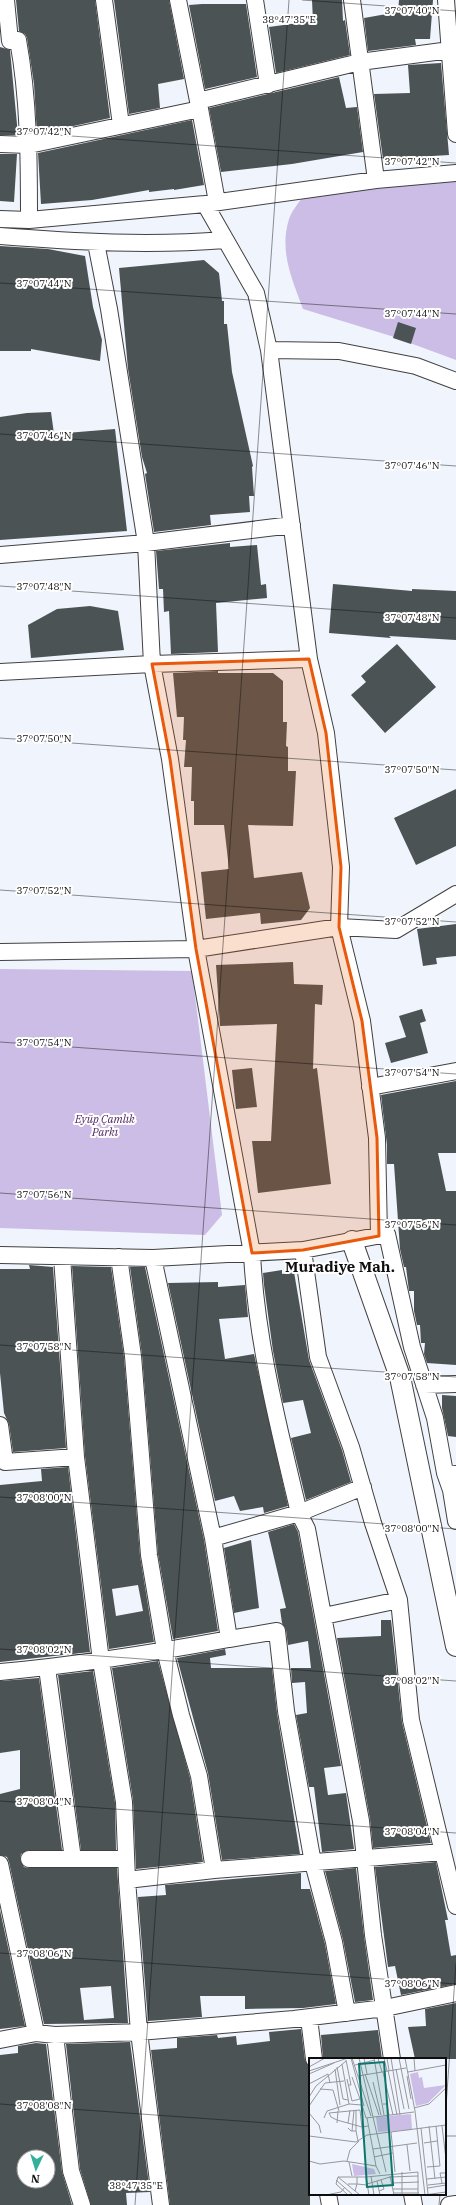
<svg xmlns="http://www.w3.org/2000/svg" width="456" height="2205" viewBox="0 0 456 2205" font-family="'IBM Plex Serif',serif">
<style>
.green{fill:#cbbde5}
.building{fill:#4b5355;fill-rule:evenodd}
.lines{fill:none;stroke-linecap:round;stroke-linejoin:round}
.minor-casing{stroke:#414141;stroke-width:18}
.tertiary-casing{stroke:#414141;stroke-width:22}
.minor{stroke:#fff;stroke-width:16}
.tertiary{stroke:#fff;stroke-width:20}
.marked{fill:#e8590c;fill-opacity:0.2;stroke:#e8590c;stroke-width:3;stroke-linejoin:round}
.ticks{fill:none;stroke:#0e0e0e;stroke-width:1;stroke-opacity:0.45}
.labels{text-anchor:middle;dominant-baseline:central;stroke-width:4;stroke-linejoin:round;paint-order:stroke}
.park-label{font-size:11px;font-style:italic;fill:#4c245f;stroke:#fff}
.district-label{font-size:15px;font-weight:bold;fill:#0e0e0e;stroke:#fff}
.inset-road{fill:none;stroke:#96989d;stroke-width:1}
.view{fill:#0f766e;fill-opacity:0.15;stroke:#0f766e;stroke-width:2}
.inset-edge{fill:none;stroke:#0e0e0e;stroke-width:2}
.ticks-label{font-size:10px;text-anchor:middle;fill:#0e0e0e;stroke:#fff;stroke-width:4;stroke-linejoin:round;paint-order:stroke}
</style>
<rect width="100%" height="100%" fill="#f0f4fd"/>
<path class="green" d="M456,178V360L391,336L303,309C292,279 279,251 289,219C292,210 300,201 306,193Z
M0,969L192,971L222,1215L205,1235L0,1228Z"/>
<path class="building" d="M16,0H95L110,118L37,134L34,84L27,38L25,34L19,31Z
M114,0H169L184,79L158,84L160,108L129,114Z
M312,0H342L343,21L345,20L350,55L276,73L269,27L313,21Z
M399,0H433L430,39H415L416,45L368,51L364,18L398,12Z
M202,4H246L257,77L205,89L189,5Z
M0,47L10,50L18,135H0Z
M441,63L449,155L383,159L374,94L410,93L408,65Z
M339,77L346,108L357,107L363,152L292,164L221,172L209,108Z
M192,120L204,185L174,190V189L149,192V190L92,200L41,204L38,153Z
M0,154H17L14,202L0,201Z
M0,246L48,249L85,256L93,307L102,340L100,361L31,349V351H0Z
M204,260L219,273L222,301H224V324H227L232,372L253,466L252,467L254,496H249L250,512L210,515L211,525L154,532L145,474L147,473L142,457L128,369L119,268Z
M398,322L416,328L411,344L393,338Z
M51,412L54,434L115,429L127,531L0,540V417L27,413Z
M230,543V547L257,545L261,585L266,584L267,598L216,603L218,652L171,654L169,611L164,612L163,589H159L156,551Z
M333,584L412,591V589L456,591V640L389,636L391,638L329,633Z
M90,606L118,611L124,650L31,658L28,625L57,609Z
M397,644L436,687L385,733L351,695L366,682L361,676Z
M218,671V673H273L283,681V722H287L286,746L288,747V771H296L293,826L248,825L254,878L302,872L310,908L301,920L261,924L260,913L206,919L201,872L229,869L224,825H194V801H191L192,767H184L186,740H183L184,717H177L173,673Z
M456,789V846L416,865L394,818Z
M456,924V956L436,958L437,964L423,966L417,929Z
M293,962L294,984L323,985L322,1005L315,1004L313,1069L317,1068L331,1184L258,1193L252,1141H271L277,1024L220,1026L216,965Z
M422,1009L426,1021L420,1023L428,1053L391,1063L385,1043L406,1037L399,1016Z
M252,1068L257,1107L236,1109L232,1070Z
M456,1081V1153H438L446,1191H456V1365L427,1363L424,1354L425,1343H421L420,1325H417L414,1311V1291H409L406,1267H404L400,1249L394,1164H387V1145L381,1095Z
M29,1265L53,1267L66,1448L13,1452L9,1424L4,1413L0,1373V1269H30Z
M72,1266L111,1267L124,1357L140,1556L154,1642L109,1649L85,1456ZM138,1585L143,1611L116,1616L112,1589Z
M130,1267H145L204,1540L218,1631L173,1639L158,1554L142,1355Z
M282,1270V1274L294,1272L309,1360L342,1450L351,1482L306,1500L291,1438L311,1433L303,1400L283,1403L273,1351L264,1285L263,1273Z
M218,1282V1287L245,1285L248,1317L219,1319L225,1359L254,1354L288,1506L264,1513L263,1507L240,1511L234,1496L215,1501L168,1283Z
M442,1395L456,1396V1437L448,1436L442,1408Z
M68,1467L90,1652L0,1662V1485L42,1481L41,1469Z
M294,1524L298,1532L341,1766L324,1768L328,1795L346,1793L354,1849L322,1852L314,1787H309L296,1715L307,1713L305,1682L292,1683L291,1668H311L308,1641L288,1645L286,1630L282,1623L280,1609L286,1608L268,1532Z
M251,1540L259,1608L234,1613L224,1548Z
M381,1620H391L402,1722L431,1843L373,1848L370,1819L337,1638L381,1636Z
M225,1649L226,1655L210,1658L211,1668H272L277,1713L300,1854L222,1860L208,1773L177,1658Z
M158,1661L190,1778L203,1862L136,1869L133,1800L112,1668Z
M93,1671L115,1803L116,1850H81L58,1675Z
M39,1678L62,1850H29L21,1854L20,1859L24,1867L29,1868H117L128,2023L44,2024L9,1862L7,1857L0,1855V1794L20,1789V1750L0,1753V1681ZM111,1986L114,2018L84,2020L80,1988Z
M436,1862L448,1920H445L451,1956L456,1955V1984L401,1995L395,1966L388,1967L375,1867Z
M356,1868L364,1936L373,2000L355,2002L343,1940L325,1871Z
M301,1873V1889H310L325,1944L336,2004L303,2008L245,2009V1996H200L202,2017L148,2021L138,1897L166,1895L165,1885Z
M0,1910L25,2026L0,2029Z
M456,2003V2059H415L408,2027L426,2026L425,2009Z
M301,2029L305,2060L310,2068V2205H170L151,2050L177,2048V2038L204,2036L217,2035L218,2038L236,2036L237,2045L270,2041L269,2032Z
M378,2030L382,2059H323L321,2035Z
M130,2042L150,2192L126,2193L127,2205H91L80,2169L66,2044Z
M36,2043L46,2044L62,2172L72,2205H0V2055L18,2053V2046ZM24,2157H48V2181H24Z"/>
<g class="lines">
<defs>
<path id="minor" d="M6,0L10,41L18,40C29,100 29,160 29,220
M104,0L121,125
M178,0L198,101
M255,0L268,85
M352,0L376,180
M446,0L456,134
M200,109L217,202
M0,144L29,145L200,109L198,101L360,62L450,50
M205,204L256,293L269,350L309,659L326,733L341,867L339,927L362,1021L377,1138L379,1236
M0,219L29,220L205,204L376,180L456,173
M0,236C75,242 150,246 225,240
M96,243L109,309L146,543L152,664L170,759L196,949L252,1253C256,1341 279,1428 299,1513L307,1529L361,1821L373,1935L392,2059
M269,350L339,351L416,366L456,381
M0,555L146,543L292,525
M0,672L152,664L309,659
M0,952L196,949L339,927L396,930L456,894
M370,1087L456,1071
M303,1250L318,1357L351,1447L373,1523L399,1600L411,1720L456,1906
M0,1255L153,1258L303,1250L387,1234L412,1347L435,1418L445,1473L456,1474
M62,1257L76,1457L101,1661L124,1802L127,1880L139,2032L161,2205
M119,1257L133,1356L149,1555L165,1650L181,1715L199,1776L214,1870
M153,1258L213,1538L229,1639L277,1631L286,1711L313,1863L334,1942L347,2013
M424,1385L456,1384
M0,1425L5,1462L76,1457
M445,1473L451,1490L456,1521
M213,1538L299,1513L363,1487
M324,1616L399,1600
M47,1668L73,1859
M0,1672C77,1665 153,1653 229,1639
M29,1859H126
M0,1864L36,2033
M127,1880L214,1870L443,1852
M309,2018L314,2059
M55,2035L71,2171L82,2205
M0,2040L36,2033L55,2035L139,2032L294,2019L385,2008L456,1993
M328,2194L330,2205
M412,2194L414,2205
M449,2205L456,2204"/>
<path id="tertiary" d="M352,1241L400,1377L456,1646"/>
</defs>
<use href="#minor" class="minor-casing"/>
<use href="#tertiary" class="tertiary-casing"/>
<use href="#minor" class="minor"/>
<use href="#tertiary" class="tertiary"/>
</g>
<path class="marked" d="M309,659L326,733L341,867L339,927L362,1021L377,1138L379,1236L303,1250L252,1253L196,949L170,759L152,664Z"/>
<path class="ticks" d="M302,0L456,11M0,131L456,163M0,283L456,314M0,434L456,466M0,586L456,618M0,738L456,770M0,890L456,922M0,1042L456,1074M0,1193L456,1225M0,1345L456,1377M0,1497L456,1529M0,1649L456,1681M0,1801L456,1833M0,1953L456,1984M0,2104L310,2126M445,2121L456,1963M445,2136H456M135,2205L289,0M439,2205L440,2194"/>
<g class="labels">
<g class="park-label">
<text x="105" y="1119">Eyüp Çamlık<tspan x="105" dy="13">Parkı</tspan></text>
</g>
<g class="district-label">
<text x="340" y="1266">Muradiye Mah.</text>
</g>
</g>
<g transform="translate(309 2058)">
<rect width="137" height="137" fill="#f0f4fd"/>
<path d="M109,14L110,20L113,19L115,30L137,27L119,45L107,48L101,16ZM102,56L103,72L69,74L67,59ZM43,106L65,111L67,116L45,118Z" fill="#cbbde5"/>
<path class="inset-road" d="M42,0L55,48M43,0L62,58M50,0L77,114M55,0L58,16M65,0L75,57M69,0L73,14M75,0L78,13M78,0L80,12M82,0L91,57M90,0L100,51M96,0L106,53M105,0L106,13M37,2L42,27H40M33,6L40,46L53,47L57,60L105,54M46,7L66,2M0,9L16,0M28,9L34,41L39,42M26,11L31,47M87,11L95,51M79,12L88,57M0,13L39,0M74,14L84,57M99,14L137,7M0,16L25,5M56,16L70,57M49,18L97,10M98,18L102,41M43,19L51,41M38,21L43,43L51,41M64,24L72,57M0,26L19,16L21,25M11,31L24,32L30,53M0,39L7,28L37,3M74,46H78L80,57M0,48L16,25L35,23M105,50L120,46L137,30M51,52L20,55L22,59L28,62L53,69L59,68M51,52L54,79M106,53L116,137M0,55L10,67L12,75M15,60L18,53L40,46M58,60L67,108L71,116M28,65L29,53M39,65L41,52M120,68L126,121M133,68L137,101M39,70L42,73H47L49,83M112,70L119,136M43,73L45,52M47,73V52M82,74L86,114M0,78L47,84L58,77L137,67M115,85L128,83M98,87L101,113M64,91L108,85M65,99L84,95M0,103L11,106L35,103L67,108M38,103L41,92L50,83M40,104L43,118M118,109L131,108L127,68M93,114V137M62,118L65,137M81,118L85,137M29,119H57L109,114V137M57,119L60,137M118,121L137,119M27,122L44,137M68,123L71,137M83,125L110,124M133,125L131,115H137M39,126H48V119M58,126L81,119L109,118M119,127L137,125M119,130L137,127M84,131H109M46,133L48,126L58,127M70,133L75,131L72,122M85,135H110M17,137L32,134L36,129M39,137L27,126L29,119L51,137M115,137L137,134"/>
<path class="view" d="M75,4L84,127L58,129L50,6Z"/>
<rect width="137" height="137" class="inset-edge"/>
</g>
<g class="ticks-label">
<text x="412" y="14">37°07'40"N</text>
<text x="289" y="23">38°47'35"E</text>
<text x="44" y="135">37°07'42"N</text>
<text x="412" y="165">37°07'42"N</text>
<text x="44" y="287">37°07'44"N</text>
<text x="412" y="317">37°07'44"N</text>
<text x="44" y="439">37°07'46"N</text>
<text x="412" y="469">37°07'46"N</text>
<text x="44" y="590">37°07'48"N</text>
<text x="412" y="621">37°07'48"N</text>
<text x="44" y="742">37°07'50"N</text>
<text x="412" y="773">37°07'50"N</text>
<text x="44" y="894">37°07'52"N</text>
<text x="412" y="925">37°07'52"N</text>
<text x="44" y="1046">37°07'54"N</text>
<text x="412" y="1076">37°07'54"N</text>
<text x="44" y="1198">37°07'56"N</text>
<text x="412" y="1228">37°07'56"N</text>
<text x="44" y="1350">37°07'58"N</text>
<text x="412" y="1380">37°07'58"N</text>
<text x="44" y="1501">37°08'00"N</text>
<text x="412" y="1532">37°08'00"N</text>
<text x="44" y="1653">37°08'02"N</text>
<text x="412" y="1684">37°08'02"N</text>
<text x="44" y="1805">37°08'04"N</text>
<text x="412" y="1835">37°08'04"N</text>
<text x="44" y="1957">37°08'06"N</text>
<text x="412" y="1987">37°08'06"N</text>
<text x="44" y="2109">37°08'08"N</text>
<text x="136" y="2189">38°47'35"E</text>
</g>
<g transform="translate(36 2169) rotate(184)"><circle r="19" fill="#ffffff" stroke="#9f9f9f"/>
<path d="M0-3L7 15L0 10L-7 15Z" fill="#33b09c"/>
<text y="-6" font-size="11" font-weight="bold" text-anchor="middle" fill="#0e0e0e">N</text>
</g>
</svg>
